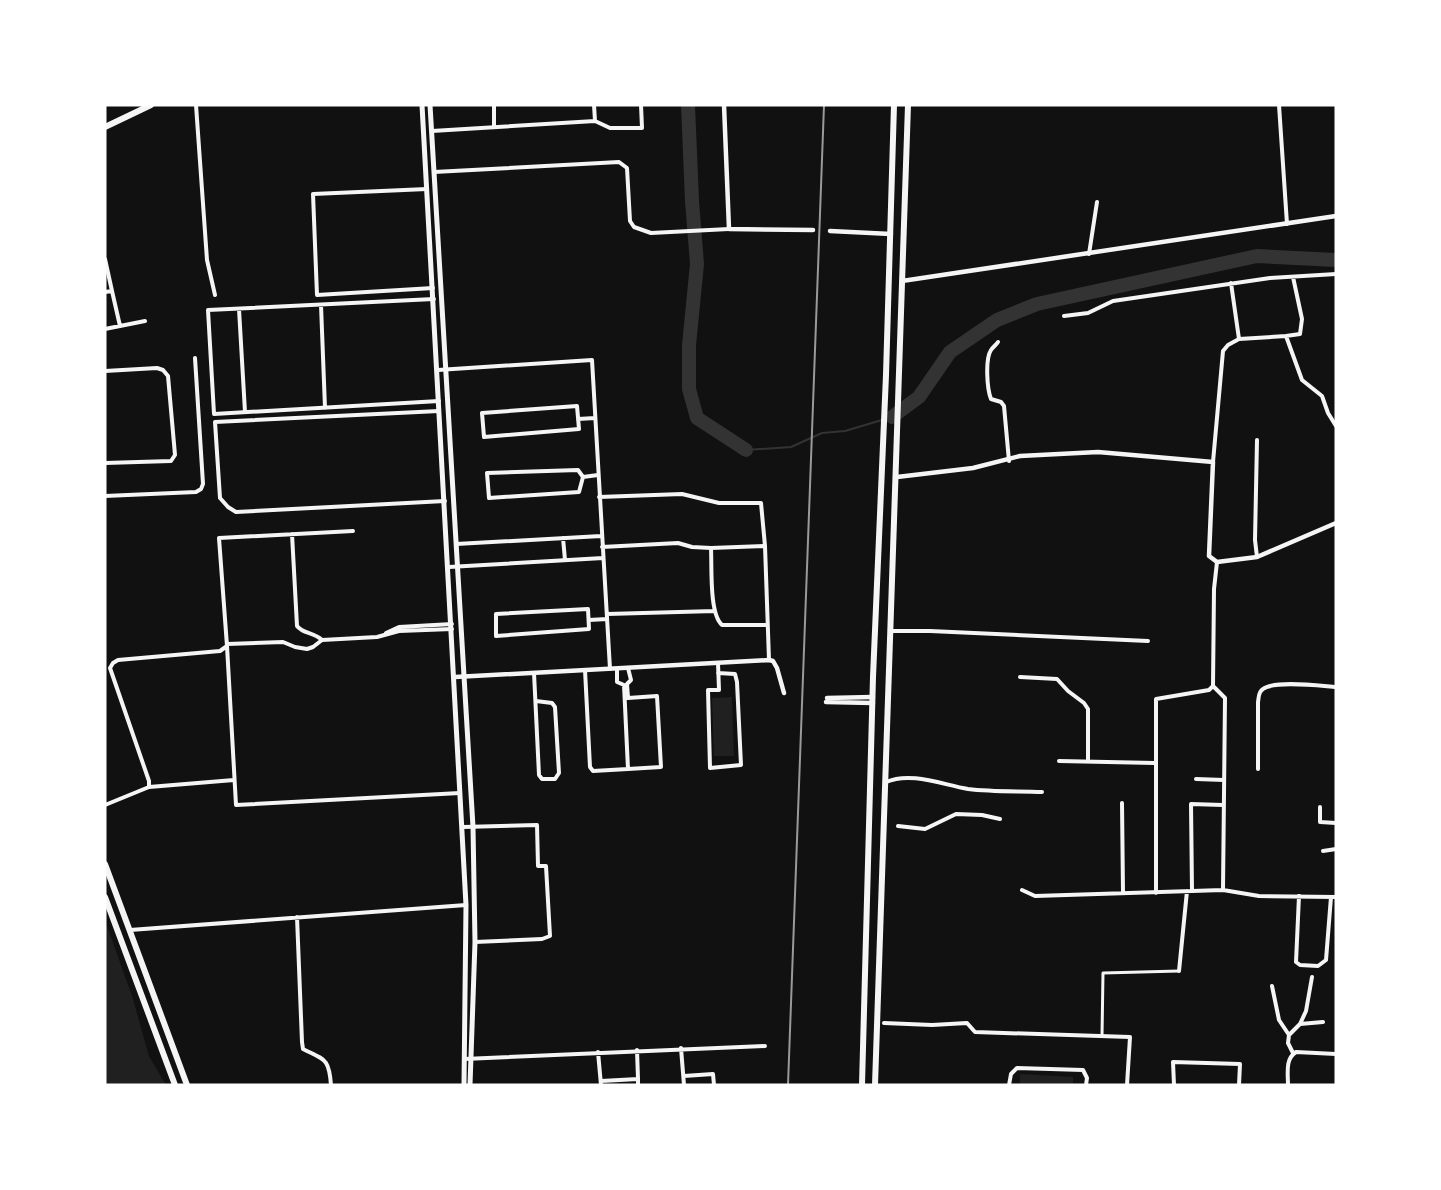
<svg xmlns="http://www.w3.org/2000/svg" width="1441" height="1190" viewBox="0 0 1441 1190" font-family="'PT Serif',serif">
<style>
.green{fill:#202020}
.lines{fill:none;stroke-linecap:round;stroke-linejoin:round}
.stream{stroke:#333;stroke-width:2}
.river{stroke:#333;stroke-width:14}
.pedestrian{stroke:#f5f5f5;stroke-width:3}
.minor{stroke:#f5f5f5;stroke-width:4}
.tertiary{stroke:#f5f5f5;stroke-width:4.5}
.secondary{stroke:#f5f5f5;stroke-width:5}
.primary{stroke:#f5f5f5;stroke-width:6}
.rail{stroke:#9a9a9a;stroke-width:2}
</style>
<rect width="100%" height="100%" fill="#111"/>
<path class="green" d="M732,697L734,756H714L712,698Z
M105,920L133,999L149,1056L166,1085H105Z
M1020,1074L1073,1077V1085H1020Z"/>
<g class="lines">
<path class="stream" d="M746,450L791,447L822,433L845,431L892,417"/>
<path class="river" d="M688,105L692,201L697,264L689,345V389L697,418L746,450
M892,417L919,397L950,352L997,320L1037,304L1257,256L1336,260"/>
<path class="pedestrian" d="M1102,1036L1103,973L1179,971"/>
<path class="minor" d="M196,105L207,260L215,295
M494,105V127
M594,105L595,121
M1279,105L1287,224
M432,131L595,121L610,128H642L641,105
M434,172L619,162L627,168L630,221L634,227L651,233L729,229
M427,189L313,194L317,295L433,288
M1089,254L1097,202
M105,259L112,291L105,292
M1293,277L1302,319L1300,334L1286,336L1302,380L1322,396L1328,413L1336,426
M112,291L120,326
M434,299L208,310L214,414L439,401
M321,305L325,408
M239,309L245,412
M1064,316L1088,313L1113,301L1270,278L1336,274
M105,329L145,321
M1239,339L1286,336
M998,342C996,345 993,347 991,350C985,359 987,389 991,399L1001,402L1004,406L1009,461
M438,370L592,360L610,669
M105,371L157,368L163,370L168,376L175,455L171,461L105,463
M577,406L579,429L484,437L482,413Z
M439,411L215,422L220,498L228,507L236,512L445,501
M578,419L595,418
M1257,440L1255,540L1257,557
M1213,462L1223,351L1228,345L1239,339L1231,283
M578,470L583,477L579,492L489,498L487,473Z
M583,477L598,475
M105,496L196,492L201,489L203,484L195,358
M599,497L682,494L719,503H761L765,546
M353,531L219,538L227,646L236,805L460,793
M292,534L297,626C303,634 314,632 322,640
M563,538L565,560
M456,544L601,536
M602,547L678,543L692,547L711,548L765,546L769,660
M711,548C712,566 709,614 722,625H767
M449,567L603,558
M588,609L589,629L496,636V614Z
M607,614L715,611
M589,620L607,619
M890,631H930L1148,641
M386,633L399,627L452,624
M227,644L283,642L295,647L307,649L313,647L322,640L377,637L399,631L452,629
M718,663L719,690H708L710,768L741,765L737,682L735,674L718,673
M617,669V682L624,685L628,769L661,767L657,696L628,698L627,684L631,680L628,668
M585,670L590,767L593,771L628,769
M534,673L539,775L542,779H555L559,773L555,707L552,703L536,701
M1020,677L1057,679L1068,691L1084,703L1088,709V762
M1213,686L1225,698L1223,890
M1213,686L1214,589L1217,562
M1059,761L1155,763
M1258,769V702C1259,697 1258,692 1263,689C1274,680 1321,686 1336,687
M1196,779L1224,780
M886,782C911,771 943,785 968,789C992,792 1018,791 1042,792
M149,787L234,780
M1122,803L1123,893
M105,805L149,787V781L110,668L113,663L118,660L220,651L227,646
M1320,807V822L1336,823
M898,826L925,829L956,814L982,815L1000,819
M463,827L537,825L538,866H546L550,936L542,939L475,942
M1323,851L1336,849
M1022,890L1035,896L1223,890L1259,896L1336,897
M1192,891L1191,804L1223,805
M1156,893V699L1209,690L1213,686
M1299,896L1296,962L1300,965L1318,966L1326,960L1331,897
M297,917L302,1042L303,1049C325,1060 329,1058 331,1085
M130,930L466,905
M1179,971L1187,891
M1272,986L1279,1020L1289,1035
M884,1023L932,1025L967,1023L975,1032L1130,1037L1127,1085
M1300,1024L1323,1022
M681,1048L684,1085
M637,1050L638,1079
M598,1052L601,1085
M1293,1053L1288,1043L1289,1035L1300,1024L1306,1011L1312,977
M464,1059L765,1046
M684,1076L713,1074L714,1085
M601,1081L638,1079V1085
M1009,1085L1011,1074L1017,1068L1083,1070L1087,1078L1086,1085
M1174,1085L1173,1062L1240,1064L1239,1085
M1288,1085C1288,1073 1285,1059 1296,1052L1336,1054"/>
<path class="tertiary" d="M724,105L729,229L813,230
M830,231L891,234
M902,281L1336,216
M897,477L973,468L1020,456L1098,452L1213,462L1209,556L1217,562L1257,557L1336,523
M455,677L769,660L773,661L777,668L784,693
M827,698L873,697
M826,702L873,703"/>
<path class="secondary" d="M422,105L466,905L464,1085
M430,105L473,827L475,942L470,1085"/>
<path class="primary" d="M105,127L151,105
M105,864L187,1085
M105,897L175,1085
M862,1085L873,677L886,375L894,105
M875,1085L908,105"/>
<path class="rail" d="M788,1085L824,105"/>
</g>
<rect width="1441" height="1190" fill="none" stroke="#ffffff" stroke-width="213"/>
</svg>
